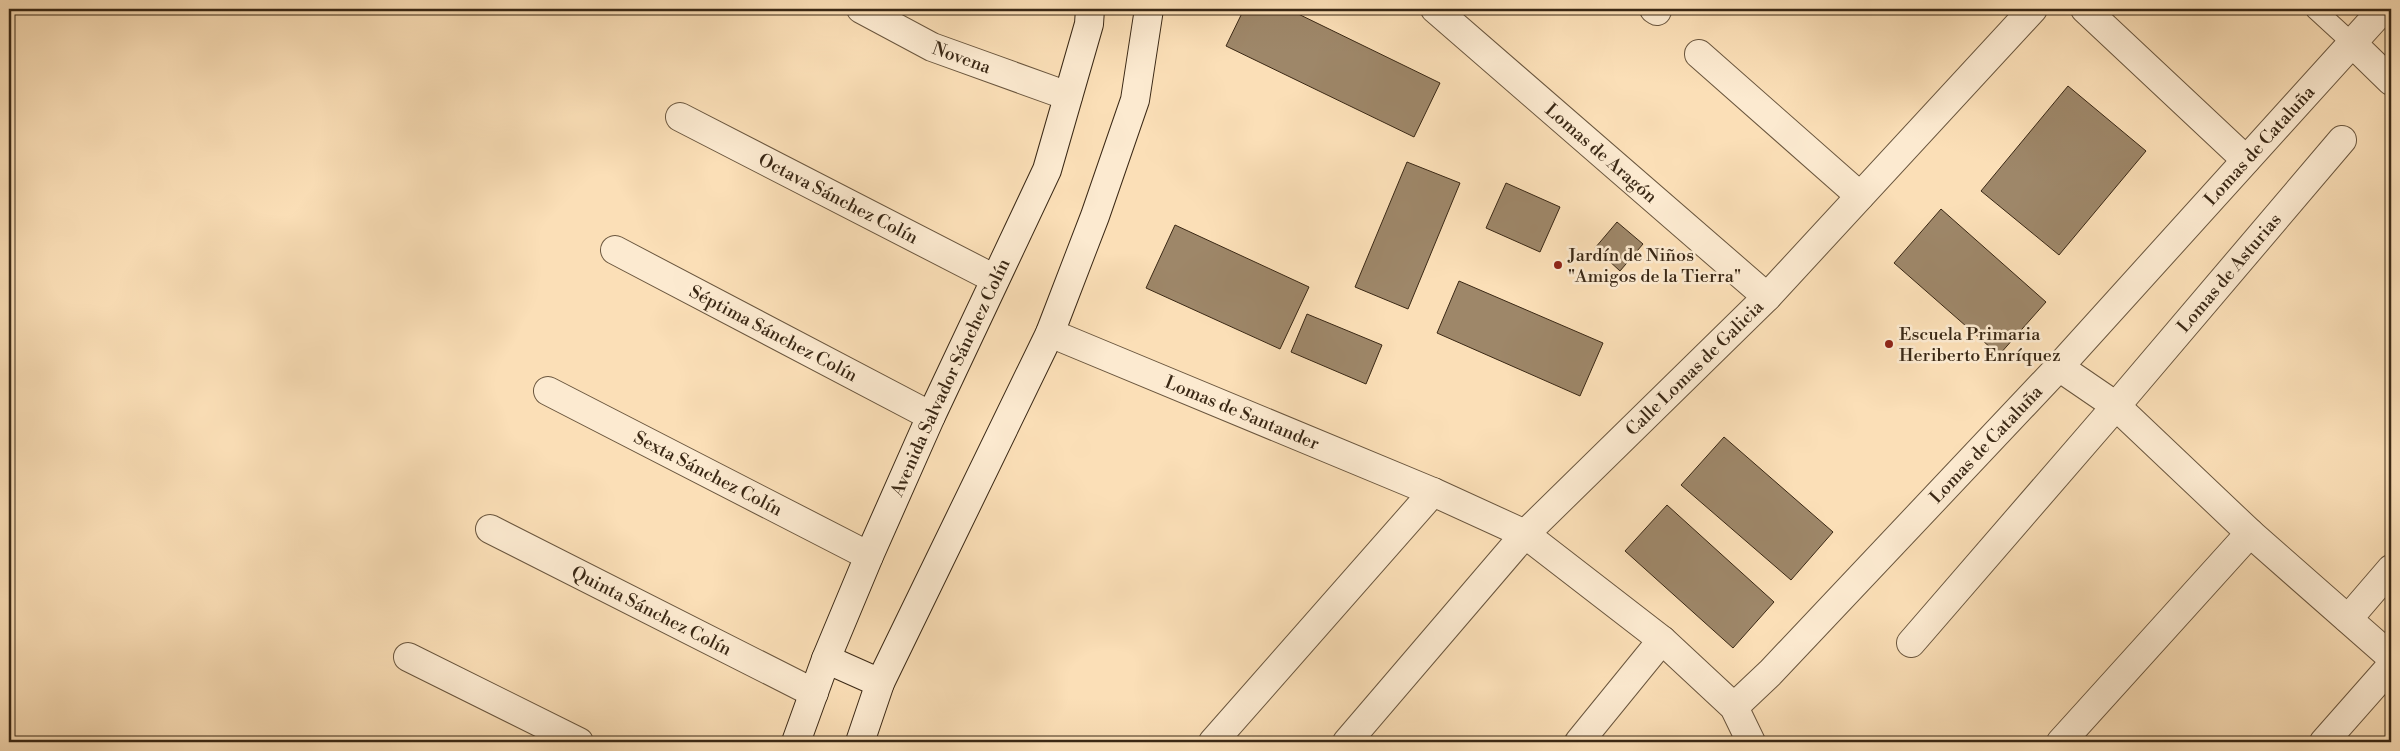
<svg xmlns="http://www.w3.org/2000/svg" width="2400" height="751" viewBox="0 0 2400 751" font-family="'Libre Bodoni',serif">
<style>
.building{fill:#9e8769;stroke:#3a2815}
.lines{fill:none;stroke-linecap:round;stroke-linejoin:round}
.lane-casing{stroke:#6a563e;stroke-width:21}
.street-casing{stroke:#6a563e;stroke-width:30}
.secondary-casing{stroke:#3a2815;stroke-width:30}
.lane{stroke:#fcead0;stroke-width:19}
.street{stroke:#fcead0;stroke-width:28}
.secondary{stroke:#fcead0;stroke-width:28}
.poi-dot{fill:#8f2418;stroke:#fcead0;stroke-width:2}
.labels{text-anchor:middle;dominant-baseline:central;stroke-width:5;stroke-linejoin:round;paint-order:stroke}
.street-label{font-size:18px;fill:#3a2815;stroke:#fcead0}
.poi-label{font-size:18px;fill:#3a2815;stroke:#fcead0;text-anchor:start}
</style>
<rect width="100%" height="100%" fill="#fbdfb7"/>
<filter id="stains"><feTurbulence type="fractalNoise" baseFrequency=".004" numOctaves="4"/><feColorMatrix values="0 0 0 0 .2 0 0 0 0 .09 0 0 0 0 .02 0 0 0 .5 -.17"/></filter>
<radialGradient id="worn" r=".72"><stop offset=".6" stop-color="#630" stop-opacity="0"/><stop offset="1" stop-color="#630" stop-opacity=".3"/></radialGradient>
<path class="building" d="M1244,9H1288L1440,83L1414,137L1226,46Z
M2068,86L2146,151L2059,255L1981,191Z
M1407,162L1460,183L1408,309L1355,287Z
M1506,183L1560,207L1540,252L1486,228Z
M1941,209L2046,302L1999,355L1894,263Z
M1617,222L1643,244L1620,271L1595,248Z
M1175,225L1309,287L1280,349L1146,288Z
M1459,281L1603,343L1580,396L1437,333Z
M1307,314L1382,345L1366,384L1291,352Z
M1724,437L1833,532L1791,580L1681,485Z
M1667,505L1774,602L1733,648L1625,551Z"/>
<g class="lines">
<defs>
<path id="lane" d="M2315,9L2352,43"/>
<g id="street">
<path id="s1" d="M861,9L932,47L1068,96"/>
<path id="s2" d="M1435,9L1767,297"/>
<path d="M1654,9L1657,11"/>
<path d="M2085,9L2246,160"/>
<path d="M2352,43L2391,81"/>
<path d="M1699,54L1860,196"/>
<path id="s3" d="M680,117L995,279"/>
<path id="s4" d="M615,250L931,416"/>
<path id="s5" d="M1050,333L1433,492L1525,534L1662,640L1734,707L1751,742"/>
<path d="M2059,367L2116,406L2250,533L2391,657"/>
<path id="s6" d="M548,391L869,556"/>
<path id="s7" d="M490,529L814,693"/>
<path d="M2348,619L2391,569"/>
<path id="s8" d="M1911,643L2116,406L2342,140"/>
<path d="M408,657L579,742"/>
<path id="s9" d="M1734,707L1770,673L2059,367L2383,9"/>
<path d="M1213,742L1433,492"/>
<path id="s10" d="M1347,742L1525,534L1767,297L2033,9"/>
<path d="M1579,742L1662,640"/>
<path d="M2061,742L2250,533"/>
<path d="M2324,742L2391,666"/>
</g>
<g id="secondary">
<path d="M826,659L880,683"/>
<path id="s11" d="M796,742L826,659L869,556L931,416L1047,170L1089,24L1090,9"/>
<path d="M860,742L880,683L1050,333L1095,216L1135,100L1149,9"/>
</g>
</defs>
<use href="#lane" class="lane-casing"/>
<use href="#street" class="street-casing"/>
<use href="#secondary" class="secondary-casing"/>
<use href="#lane" class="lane"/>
<use href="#street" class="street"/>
<use href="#secondary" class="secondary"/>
</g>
<g class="poi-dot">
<circle cx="1558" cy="265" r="5"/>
<circle cx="1889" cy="344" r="5"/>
</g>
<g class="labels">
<g class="street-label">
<text stroke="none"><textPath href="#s1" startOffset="112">Novena</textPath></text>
<text stroke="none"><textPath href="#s9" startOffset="769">Lomas de Cataluña</textPath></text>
<text stroke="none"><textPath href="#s2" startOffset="220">Lomas de Aragón</textPath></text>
<text stroke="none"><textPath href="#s3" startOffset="178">Octava Sánchez Colín</textPath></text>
<text stroke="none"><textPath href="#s8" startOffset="488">Lomas de Asturias</textPath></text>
<text stroke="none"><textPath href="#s4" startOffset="179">Séptima Sánchez Colín</textPath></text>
<text stroke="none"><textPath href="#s10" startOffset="511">Calle Lomas de Galicia</textPath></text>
<text stroke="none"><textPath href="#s11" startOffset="396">Avenida Salvador Sánchez Colín</textPath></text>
<text stroke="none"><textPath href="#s5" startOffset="208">Lomas de Santander</textPath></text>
<text stroke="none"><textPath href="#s9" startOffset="364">Lomas de Cataluña</textPath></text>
<text stroke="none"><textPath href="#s6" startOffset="180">Sexta Sánchez Colín</textPath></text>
<text stroke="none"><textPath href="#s7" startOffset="181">Quinta Sánchez Colín</textPath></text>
</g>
<g class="poi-label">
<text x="1568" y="255">Jardín de Niños<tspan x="1568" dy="21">"Amigos de la Tierra"</tspan></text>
<text x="1899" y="334">Escuela Primaria<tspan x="1899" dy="21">Heriberto Enríquez</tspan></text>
</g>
</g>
<rect width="2400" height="751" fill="none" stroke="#fbdfb7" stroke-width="30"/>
<rect x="10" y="10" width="2380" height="731" fill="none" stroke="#3a2815" stroke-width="2.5"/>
<rect x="15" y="15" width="2370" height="721" fill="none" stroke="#3a2815"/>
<rect width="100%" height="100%" filter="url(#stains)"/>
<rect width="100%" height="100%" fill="url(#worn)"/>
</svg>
